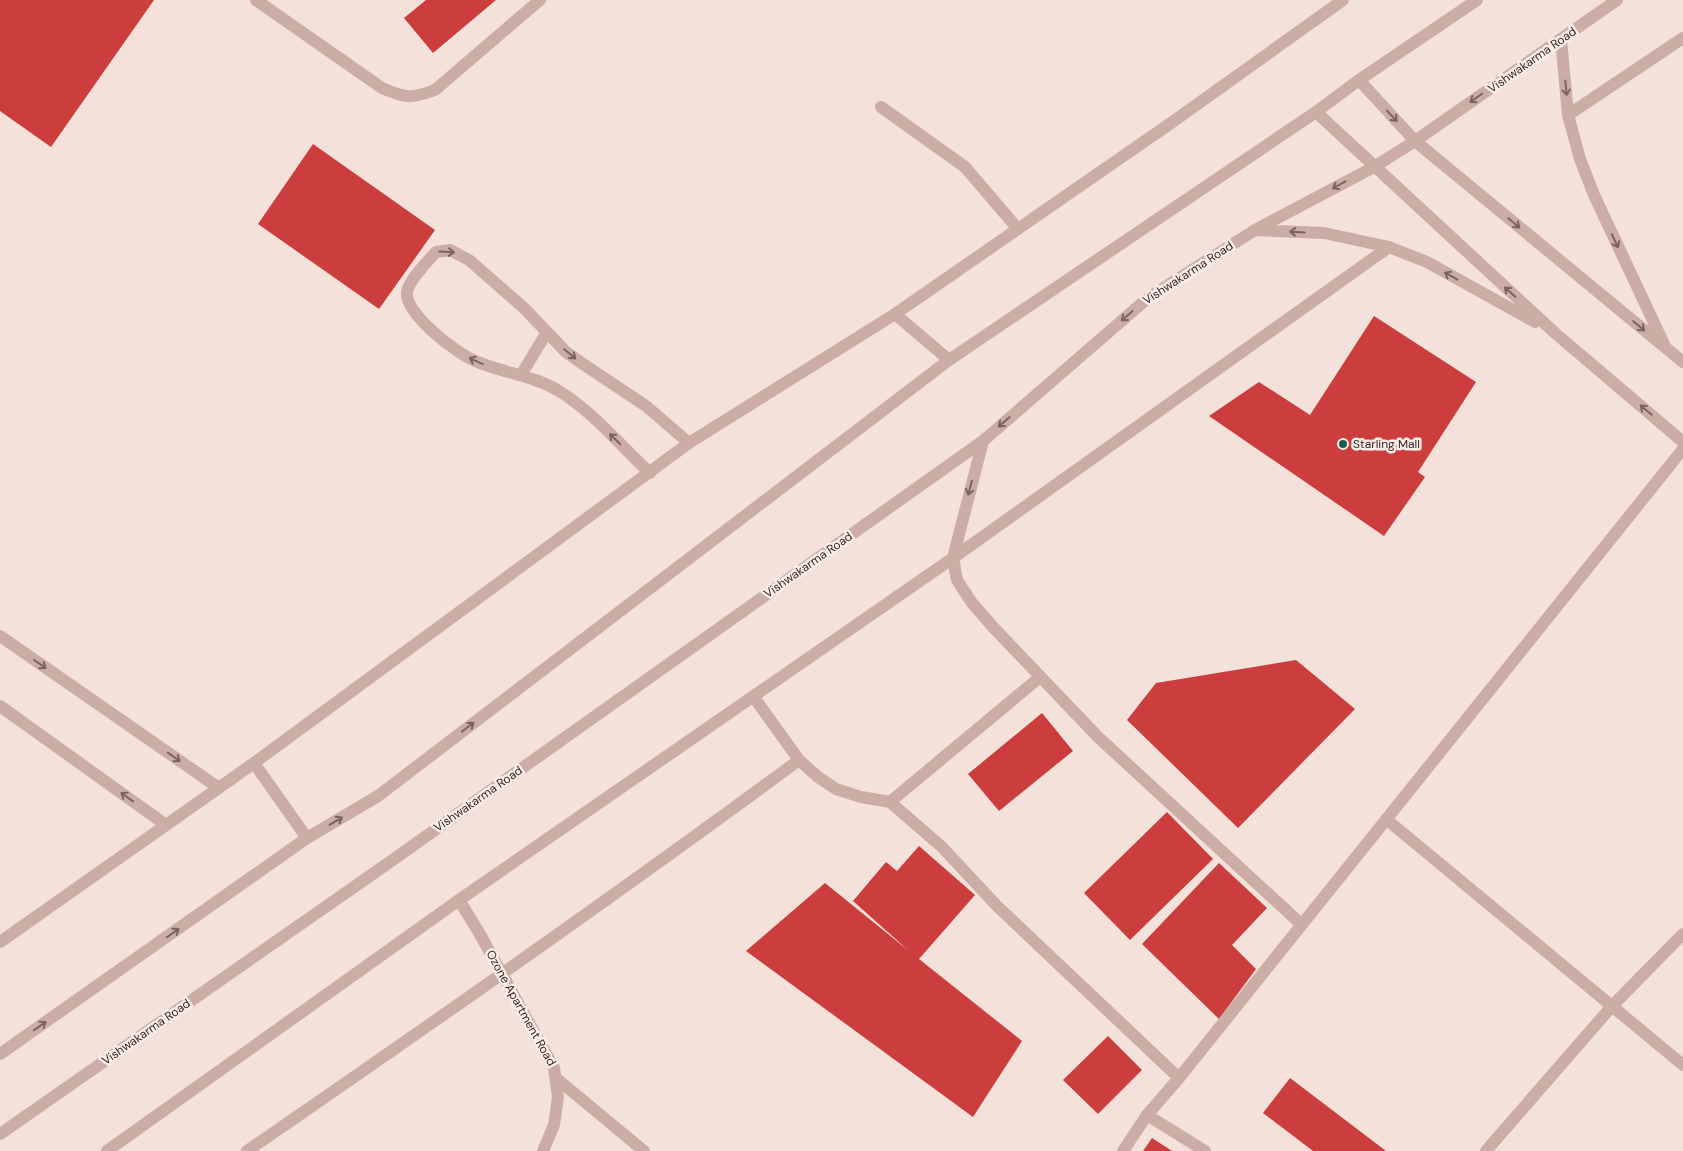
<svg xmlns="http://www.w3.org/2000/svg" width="1683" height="1151" viewBox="0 0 1683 1151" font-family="'DM Sans',sans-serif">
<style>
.building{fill:#cc3e3e}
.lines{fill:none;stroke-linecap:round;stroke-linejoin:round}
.service{stroke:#cbada5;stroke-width:12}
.minor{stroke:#cbada5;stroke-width:12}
.tertiary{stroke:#cbada5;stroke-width:12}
.oneway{stroke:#7a6460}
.poi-dot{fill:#1a5a4f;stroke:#faece6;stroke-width:2}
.labels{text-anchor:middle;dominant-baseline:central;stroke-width:5;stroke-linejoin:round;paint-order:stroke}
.street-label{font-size:12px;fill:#372827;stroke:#faece6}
.poi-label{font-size:12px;fill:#372827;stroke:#faece6;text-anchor:start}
</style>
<rect width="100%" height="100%" fill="#f3e1da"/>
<path class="building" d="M0,0H154L51,147L0,111Z
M426,0H496L433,53L404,18Z
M313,144L435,230L379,309L258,224Z
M1374,316L1476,382L1418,472L1425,477L1384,536L1209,416L1259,382L1310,415Z
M1296,660L1355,709L1238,828L1127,720L1156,683Z
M1042,713L1073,751L999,811L968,774Z
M1167,812L1213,859L1130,940L1084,893Z
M919,846L975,895L919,959L1022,1041L973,1117L746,951L825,883L909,951L853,901L886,862L897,871Z
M1219,863L1267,908L1232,945L1256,969L1219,1019L1142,944Z
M1108,1036L1142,1070L1098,1114L1063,1080Z
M1290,1078L1386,1151H1313L1263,1113Z
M1152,1138L1172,1151H1143Z"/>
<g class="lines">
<path class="service" d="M881,107L965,167L1018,229
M521,375L547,332
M650,473C621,446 593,412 559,391C533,375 501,373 473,360C455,352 404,313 407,292C409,280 428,261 436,252L450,250L469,260L524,308L566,352L583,364L646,406L689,443
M556,1078L644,1151
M1147,1115L1205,1151"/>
<path class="minor" d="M256,0L382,88C405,98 411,99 435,90L540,0
M1568,115L1683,38
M895,314L949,360
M983,441L953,558L957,580L972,603L993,627L1098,737L1301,924
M0,636L219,788
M753,696L799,760L818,777L836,789L861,797L890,802L942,847L997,906L1179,1078
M0,706L166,825
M254,763L307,838
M890,802L1040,677
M1386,819L1683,1065
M459,900L481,936L554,1068L558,1097L554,1125L543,1151
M0,942L254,763L689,443L895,314L1171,123L1343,0
M107,1151L459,900L953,558L1389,247
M247,1151C433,1023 618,894 799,760
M1123,1151L1147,1115L1179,1078L1683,449
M1486,1151L1612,1006L1683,934"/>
<path class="tertiary" d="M1561,39L1568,115L1580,159L1594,195L1664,344
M1359,80L1415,141L1683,362
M1316,112L1555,333L1683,442
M1255,230L1324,233L1389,247L1427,262L1535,322
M0,1054L307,838L378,796L949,360L1316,112L1359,80L1477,0
M0,1134L387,864L983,441L1148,298L1255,230L1374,167L1415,141L1617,0"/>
</g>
<defs><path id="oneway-shaft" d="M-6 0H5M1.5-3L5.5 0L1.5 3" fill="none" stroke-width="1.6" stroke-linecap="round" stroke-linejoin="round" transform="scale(1.25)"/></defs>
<g class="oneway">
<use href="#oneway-shaft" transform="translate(1566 88) rotate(85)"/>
<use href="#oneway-shaft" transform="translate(1476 98) rotate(145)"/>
<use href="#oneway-shaft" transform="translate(1392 116) rotate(47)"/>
<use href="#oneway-shaft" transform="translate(1339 185) rotate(152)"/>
<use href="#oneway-shaft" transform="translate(1514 223) rotate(40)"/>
<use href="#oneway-shaft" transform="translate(1297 232) rotate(-177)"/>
<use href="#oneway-shaft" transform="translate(1615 241) rotate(65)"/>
<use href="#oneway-shaft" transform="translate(447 252) rotate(3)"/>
<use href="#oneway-shaft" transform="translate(1451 276) rotate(-151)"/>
<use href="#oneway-shaft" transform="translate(1510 292) rotate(-138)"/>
<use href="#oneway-shaft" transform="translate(1127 316) rotate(139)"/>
<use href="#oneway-shaft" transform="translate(1639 326) rotate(40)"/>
<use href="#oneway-shaft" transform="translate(570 354) rotate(40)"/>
<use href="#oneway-shaft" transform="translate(476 361) rotate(-155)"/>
<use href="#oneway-shaft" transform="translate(1646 410) rotate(-140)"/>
<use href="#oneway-shaft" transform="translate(1004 422) rotate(139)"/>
<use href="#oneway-shaft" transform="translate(615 439) rotate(-136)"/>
<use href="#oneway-shaft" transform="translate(970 488) rotate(105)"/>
<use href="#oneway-shaft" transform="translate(40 664) rotate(35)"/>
<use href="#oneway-shaft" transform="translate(468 727) rotate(-37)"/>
<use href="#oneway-shaft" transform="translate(174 757) rotate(35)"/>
<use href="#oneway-shaft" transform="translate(127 797) rotate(-144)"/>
<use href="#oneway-shaft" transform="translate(336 821) rotate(-31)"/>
<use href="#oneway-shaft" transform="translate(173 933) rotate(-35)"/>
<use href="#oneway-shaft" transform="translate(40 1026) rotate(-35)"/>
</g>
<circle class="poi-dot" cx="1343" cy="444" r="5"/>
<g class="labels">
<g class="street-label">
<text transform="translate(1532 60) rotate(-35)">Vishwakarma Road</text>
<text transform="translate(1188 273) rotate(-33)">Vishwakarma Road</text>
<text transform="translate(808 565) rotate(-35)">Vishwakarma Road</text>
<text transform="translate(478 799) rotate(-35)">Vishwakarma Road</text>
<text transform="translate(521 1008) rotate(61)">Ozone Apartment Road</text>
<text transform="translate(146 1032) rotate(-35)">Vishwakarma Road</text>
</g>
<g class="poi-label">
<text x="1353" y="444">Starling Mall</text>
</g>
</g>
</svg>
